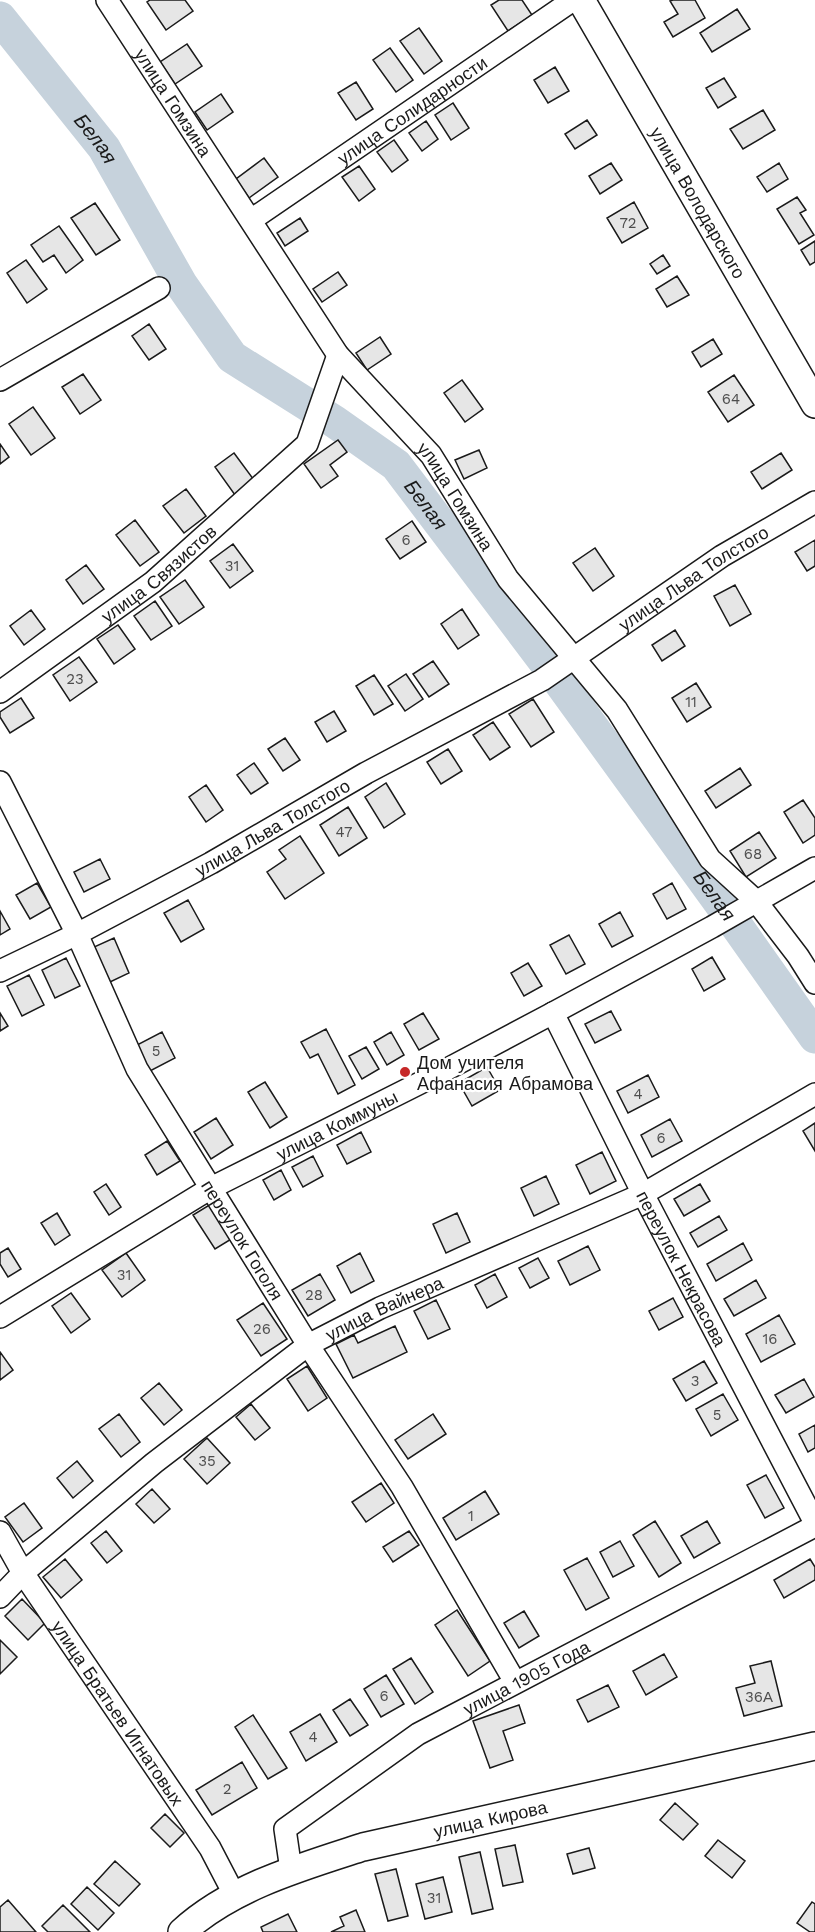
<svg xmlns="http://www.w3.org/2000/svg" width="815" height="1932" viewBox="0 0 815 1932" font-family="'Work Sans',sans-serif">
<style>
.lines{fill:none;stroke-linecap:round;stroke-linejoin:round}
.river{stroke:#c6d2dc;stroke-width:33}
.building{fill:#e6e6e6;stroke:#1a1a1a;stroke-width:1.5}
.minor-casing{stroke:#1a1a1a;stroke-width:24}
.major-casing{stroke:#1a1a1a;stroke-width:30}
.minor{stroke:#fff;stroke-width:21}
.major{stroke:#fff;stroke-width:27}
.poi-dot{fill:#c62828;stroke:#fff;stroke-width:2}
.labels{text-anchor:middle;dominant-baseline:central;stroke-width:4.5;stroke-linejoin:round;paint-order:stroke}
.number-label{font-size:15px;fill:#4d4d4d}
.street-label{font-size:18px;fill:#1a1a1a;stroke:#fff}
.poi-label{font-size:18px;fill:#1a1a1a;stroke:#fff;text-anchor:start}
.water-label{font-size:20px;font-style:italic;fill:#1a1a1a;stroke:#fff}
</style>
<rect width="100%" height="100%" fill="#fff"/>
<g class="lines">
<path class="river" id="s1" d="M0,18L104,148L181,284L232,357L335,422L396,465L548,666L736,925L815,1037"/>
</g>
<path class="building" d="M150,0H185L193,11L166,30L147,2Z
M499,0H522L532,15L508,31L491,5Z
M673,0H695L705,18L673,37L664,22L678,14L670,1Z
M737,9L750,29L712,52L700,33Z
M419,28L442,61L424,74L400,41Z
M187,44L202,66L175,84L160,62Z
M390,48L413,80L396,92L373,60Z
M555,67L569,91L548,103L534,80Z
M724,78L736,97L718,108L706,88Z
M356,82L373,109L356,120L338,93Z
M221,94L233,112L207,130L195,112Z
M453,103L469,128L451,140L435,115Z
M763,110L775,130L743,149L730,129Z
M587,120L597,135L575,149L565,134Z
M426,121L438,139L422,151L409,133Z
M394,140L408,160L392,172L377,152Z
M264,158L278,177L249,198L236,179Z
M611,163L622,180L600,194L589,176Z
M779,163L788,179L767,192L757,177Z
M359,166L375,189L359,201L342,177Z
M797,197L806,210L800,213L814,235L799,244L777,209Z
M634,202L648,228L622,243L607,218Z
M95,203L120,240L96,255L71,218Z
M300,218L308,231L285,246L277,233Z
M59,226L83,260L66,273L54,255L43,262L31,245Z
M815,241V262L810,265L801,250Z
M663,255L670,266L657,274L650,264Z
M26,260L47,289L27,303L7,273Z
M338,272L347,285L322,302L313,289Z
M677,276L689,295L667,307L656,289Z
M149,324L166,349L149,360L132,336Z
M380,337L391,354L367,370L356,353Z
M713,339L722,354L701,367L692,352Z
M83,374L101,400L80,414L62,387Z
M734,375L754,405L728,422L708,392Z
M462,380L483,409L465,422L444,393Z
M33,407L55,438L31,455L9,424Z
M338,440L347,452L330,465L338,476L321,488L304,464Z
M0,444L9,457L0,464Z
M479,450L487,468L464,479L455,460Z
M234,453L254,480L235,495L215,467Z
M781,453L792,470L762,489L751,472Z
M186,489L206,516L184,533L163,506Z
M135,520L159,552L140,566L116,535Z
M412,521L426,542L400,559L386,539Z
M815,540V566L807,571L795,552Z
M233,544L253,571L230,588L210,561Z
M595,548L614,576L593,591L573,563Z
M86,565L104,589L83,604L66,580Z
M185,580L204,607L179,624L160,597Z
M735,585L751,614L730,626L714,596Z
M155,601L172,626L151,640L134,616Z
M462,609L479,635L458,649L441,624Z
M31,610L45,629L24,645L10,626Z
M118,625L135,649L114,664L97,639Z
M675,630L685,646L662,661L652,645Z
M79,657L97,682L70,701L53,675Z
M433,661L449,684L429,697L413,674Z
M406,674L423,699L405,711L388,686Z
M374,675L393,704L374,715L356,686Z
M696,683L711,707L687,722L672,698Z
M21,698L34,718L10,733L0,717V712Z
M533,699L554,732L531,747L509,714Z
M334,711L346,731L327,742L315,722Z
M493,722L510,747L490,760L473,735Z
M285,738L300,760L283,771L268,749Z
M448,749L462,771L441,784L427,762Z
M254,763L268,783L251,794L237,775Z
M740,768L751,785L716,808L705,791Z
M386,783L405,814L384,828L365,797Z
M206,785L223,810L206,822L189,797Z
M803,800L815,818V835L803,843L784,812Z
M348,807L367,838L339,856L320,825Z
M759,832L776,858L746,877L730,851Z
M300,836L324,873L285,899L267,872L286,859L279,850Z
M100,859L110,879L84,892L74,872Z
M37,883L51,907L30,919L16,895Z
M672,883L686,909L667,919L653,894Z
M188,900L204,929L181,942L164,913Z
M0,911L10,929L0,935Z
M620,912L633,936L612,947L599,924Z
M569,935L585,964L566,974L550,945Z
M114,938L129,973L110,982L94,947Z
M712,957L725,979L704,991L692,969Z
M66,958L80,986L55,998L42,970Z
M528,963L542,986L524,996L511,973Z
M29,975L44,1005L22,1016L7,986Z
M611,1011L621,1030L595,1043L585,1024Z
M0,1013L8,1026L0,1031Z
M423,1013L439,1039L419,1050L404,1024Z
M326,1029L355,1085L338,1094L318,1054L310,1058L301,1042Z
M162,1032L175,1058L150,1071L137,1045Z
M391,1032L404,1055L387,1065L374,1042Z
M366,1047L379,1069L362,1079L349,1056Z
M487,1067L500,1090L472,1106L459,1083Z
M648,1075L659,1097L628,1113L617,1091Z
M265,1082L287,1117L270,1128L248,1092Z
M216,1118L233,1145L211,1159L194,1132Z
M670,1119L682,1141L652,1157L641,1135Z
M815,1123V1151L803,1131Z
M361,1132L371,1152L347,1164L337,1145Z
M167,1141L180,1161L157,1175L145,1155Z
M602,1152L616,1181L590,1194L576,1165Z
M313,1156L323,1176L303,1187L292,1167Z
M281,1170L291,1190L274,1200L263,1180Z
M546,1176L559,1204L534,1216L521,1188Z
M106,1184L121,1207L109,1215L94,1192Z
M700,1184L710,1201L684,1216L674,1199Z
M211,1204L233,1238L215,1249L193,1215Z
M57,1213L70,1235L55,1245L41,1223Z
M457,1213L470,1242L446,1253L433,1224Z
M719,1216L727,1230L698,1247L690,1233Z
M743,1243L752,1260L716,1281L707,1264Z
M588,1246L600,1270L570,1285L558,1261Z
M8,1248L21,1269L8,1277L0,1264V1253Z
M126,1253L145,1280L122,1297L102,1270Z
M360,1253L374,1281L351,1293L337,1266Z
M538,1258L549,1278L530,1288L519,1268Z
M320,1274L335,1300L308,1316L292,1290Z
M495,1274L507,1297L487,1308L475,1285Z
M756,1280L766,1298L734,1316L724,1299Z
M71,1293L90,1319L71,1333L52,1306Z
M673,1298L683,1317L659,1330L649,1311Z
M436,1300L450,1329L428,1339L414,1311Z
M263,1303L287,1339L261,1356L237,1320Z
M779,1315L795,1344L761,1362L746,1334Z
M395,1326L407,1352L353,1378L336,1344L354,1335L358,1343Z
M0,1352L13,1370L0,1380Z
M704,1361L717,1383L686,1401L673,1379Z
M307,1366L327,1398L308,1411L287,1379Z
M804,1379L814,1397L786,1413L775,1395Z
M159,1383L182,1410L164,1425L141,1398Z
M723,1394L738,1420L711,1436L696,1409Z
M251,1404L270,1428L255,1440L236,1417Z
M119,1414L140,1442L121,1457L99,1429Z
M433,1414L446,1434L408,1459L395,1440Z
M815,1425V1448L808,1452L799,1434Z
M207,1438L230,1463L207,1484L184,1459Z
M77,1461L93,1481L73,1498L57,1478Z
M766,1475L784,1508L765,1518L747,1485Z
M381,1483L394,1503L366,1522L352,1502Z
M152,1489L170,1509L154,1523L136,1504Z
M485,1491L499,1514L456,1540L443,1518Z
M24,1503L42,1528L23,1542L5,1517Z
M655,1521L681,1563L659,1577L633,1535Z
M707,1521L720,1543L694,1558L681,1536Z
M106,1531L122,1551L107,1563L91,1543Z
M409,1531L419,1545L393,1562L383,1547Z
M620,1541L634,1566L613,1577L600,1552Z
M587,1558L609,1598L586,1610L564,1570Z
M65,1559L82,1580L61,1598L43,1577Z
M810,1559L815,1567V1580L784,1598L774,1580Z
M22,1599L45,1623L28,1640L5,1616Z
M457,1610L490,1661L468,1676L435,1625Z
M524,1611L539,1636L519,1648L504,1623Z
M0,1640L17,1657L0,1674Z
M664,1654L677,1677L646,1695L633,1671Z
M411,1658L433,1692L415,1704L393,1669Z
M771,1661L782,1706L744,1716L736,1688L755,1683L750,1666Z
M386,1675L404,1704L381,1717L364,1689Z
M608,1685L619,1707L588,1722L577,1700Z
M350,1699L368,1725L350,1736L333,1710Z
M519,1705L525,1723L503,1731L513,1760L490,1768L473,1721Z
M320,1714L337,1742L306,1761L290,1732Z
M253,1715L287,1768L268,1779L235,1727Z
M242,1762L257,1788L212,1815L196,1790Z
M675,1803L698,1824L683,1840L660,1820Z
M165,1814L184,1833L170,1847L151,1828Z
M718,1840L745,1861L732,1878L705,1856Z
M515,1845L523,1882L503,1886L495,1849Z
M589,1848L595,1868L573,1874L567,1854Z
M480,1852L493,1909L472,1914L459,1857Z
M115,1861L140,1884L119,1906L94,1884Z
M396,1869L408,1916L388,1921L375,1874Z
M443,1877L452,1912L425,1919L416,1884Z
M87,1887L114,1913L98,1930L71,1904Z
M8,1900L36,1932H0V1907Z
M812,1902L815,1904V1932H810L797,1923Z
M63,1905L90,1932H48L42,1926Z
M356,1910L365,1932H331L344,1926L340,1917Z
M288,1914L297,1932H263L261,1927Z"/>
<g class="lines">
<defs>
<g id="minor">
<path id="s2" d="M107,0L338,355L431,455L508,579L617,710L710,859L756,901L798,956L815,983"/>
<path id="s3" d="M251,220L573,0"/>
<path d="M0,380L159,288"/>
<path id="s4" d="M0,692L153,582L307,444L338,355"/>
<path id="s5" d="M0,782L77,934L137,1069L308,1345L402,1487L515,1682"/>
<path id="s6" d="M0,971L77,934L211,863L366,773L542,680L722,556L815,502"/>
<path id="s7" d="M553,1013L643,1194L815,1523"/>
<path id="s8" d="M0,1317L211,1188L438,1074L553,1013L712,927L815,868"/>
<path id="s9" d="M0,1532L23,1573L210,1848L235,1896"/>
<path id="s10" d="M0,1597L23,1573L154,1463L308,1345L380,1308L643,1194L815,1094"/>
<path id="s11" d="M291,1870L285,1829L418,1734L815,1526"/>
</g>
<g id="major">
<path id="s12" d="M581,0L815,404"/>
<path id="s13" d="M182,1932C231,1887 301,1867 363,1847L815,1746"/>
</g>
</defs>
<use href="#minor" class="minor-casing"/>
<use href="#major" class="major-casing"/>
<use href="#minor" class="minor"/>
<use href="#major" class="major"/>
</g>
<circle class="poi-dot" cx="405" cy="1072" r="6"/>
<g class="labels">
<g class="number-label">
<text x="628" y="223">72</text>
<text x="731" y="399">64</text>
<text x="406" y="540">6</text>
<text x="232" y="566">31</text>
<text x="75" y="679">23</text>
<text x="691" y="702">11</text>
<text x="344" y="832">47</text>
<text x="753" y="854">68</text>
<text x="156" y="1051">5</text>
<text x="638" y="1094">4</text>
<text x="661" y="1138">6</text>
<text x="124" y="1275">31</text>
<text x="314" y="1295">28</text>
<text x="262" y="1329">26</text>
<text x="770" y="1339">16</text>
<text x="695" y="1381">3</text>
<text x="717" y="1415">5</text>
<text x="207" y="1461">35</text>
<text x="471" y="1516">1</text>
<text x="384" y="1696">6</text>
<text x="759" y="1697">36А</text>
<text x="313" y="1737">4</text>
<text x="227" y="1789">2</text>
<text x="434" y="1898">31</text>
</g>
<g class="street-label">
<text stroke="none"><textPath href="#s2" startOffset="122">улица Гомзина</textPath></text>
<text stroke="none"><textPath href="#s3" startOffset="195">улица Солидарности</textPath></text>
<text stroke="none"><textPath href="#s12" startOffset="234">улица Володарского</textPath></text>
<text stroke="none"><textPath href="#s2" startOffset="608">улица Гомзина</textPath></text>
<text stroke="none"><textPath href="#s4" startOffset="198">улица Связистов</textPath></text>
<text stroke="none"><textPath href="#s6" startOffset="798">улица Льва Толстого</textPath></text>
<text stroke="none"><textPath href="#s6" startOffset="308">улица Льва Толстого</textPath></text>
<text stroke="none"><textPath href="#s8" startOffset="388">улица Коммуны</textPath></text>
<text stroke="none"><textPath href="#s5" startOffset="519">переулок Гоголя</textPath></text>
<text stroke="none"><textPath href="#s7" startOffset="286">переулок Некрасова</textPath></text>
<text stroke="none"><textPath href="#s10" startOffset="483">улица Вайнера</textPath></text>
<text stroke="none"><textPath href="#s11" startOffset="327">улица 1905 Года</textPath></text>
<text stroke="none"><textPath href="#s9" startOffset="216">улица Братьев Игнатовых</textPath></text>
<text stroke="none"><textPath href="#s13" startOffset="332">улица Кирова</textPath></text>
</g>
<g class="poi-label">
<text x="417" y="1062">Дом учителя<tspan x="417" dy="21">Афанасия Абрамова</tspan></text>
</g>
<g class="water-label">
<text stroke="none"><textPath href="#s1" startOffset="154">Белая</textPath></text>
<text stroke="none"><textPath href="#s1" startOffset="658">Белая</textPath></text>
<text stroke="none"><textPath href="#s1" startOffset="1144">Белая</textPath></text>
</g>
</g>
</svg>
